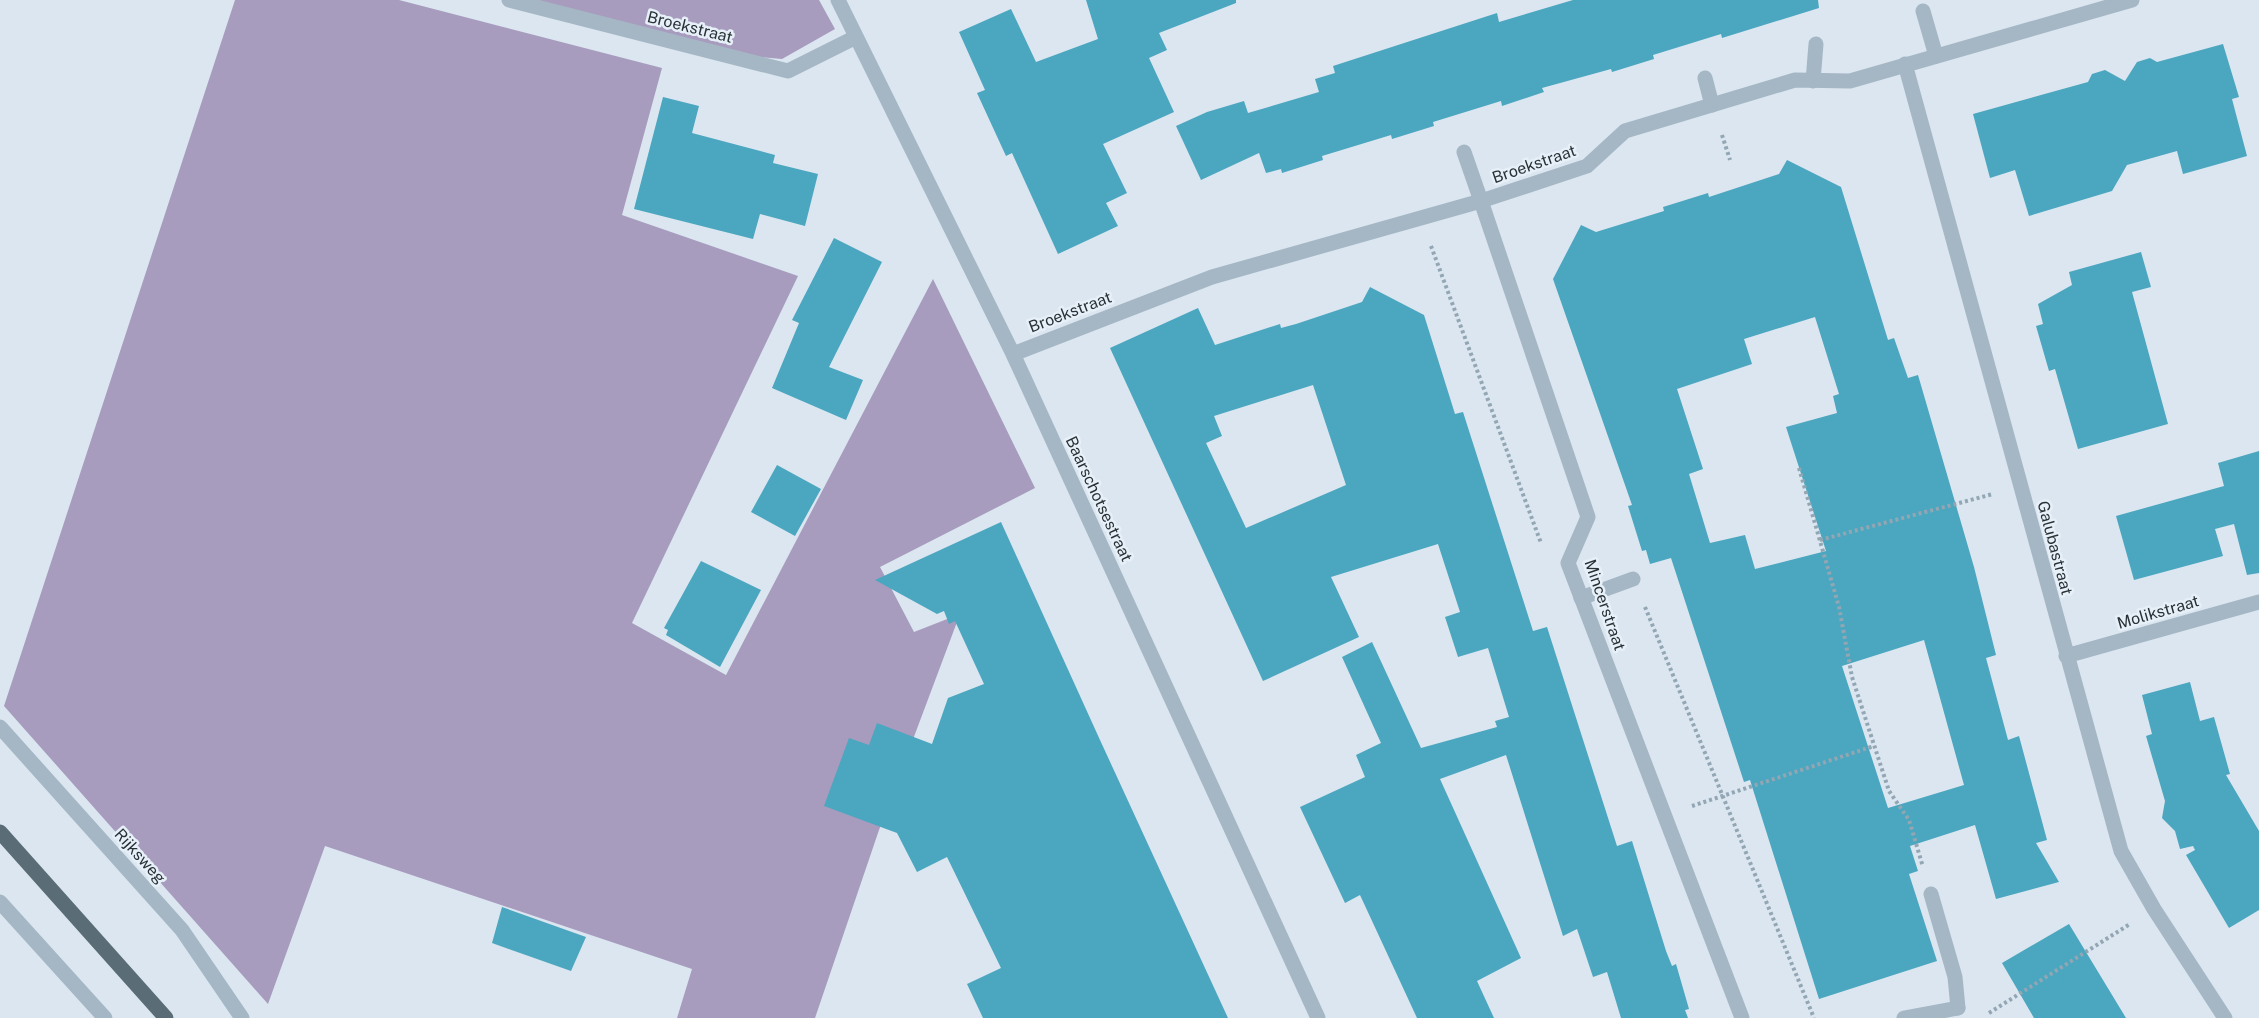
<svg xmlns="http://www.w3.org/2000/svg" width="2259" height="1018" viewBox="0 0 2259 1018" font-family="'Public Sans',sans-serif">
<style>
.green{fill:#a79cbe}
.building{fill:#4ba6bf;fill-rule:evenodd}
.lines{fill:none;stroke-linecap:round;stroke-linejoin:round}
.path{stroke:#92a6b3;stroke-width:4;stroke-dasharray:3 3;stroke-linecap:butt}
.service{stroke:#a5b7c5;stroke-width:15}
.minor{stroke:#a5b7c5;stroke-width:15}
.primary{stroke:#5a6d76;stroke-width:15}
.labels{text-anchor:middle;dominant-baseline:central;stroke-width:5;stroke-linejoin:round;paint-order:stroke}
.street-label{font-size:16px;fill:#283135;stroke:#e7f0f8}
</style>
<rect width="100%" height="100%" fill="#dbe6f0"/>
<path class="green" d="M235,0H399L662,68L622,215L798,276L632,623L726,675L933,279L1035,488L880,567L914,632L960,614L879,830L815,1018H677L692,969L325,846L268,1004L4,706Z
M518,0H819L835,29L782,59L713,53Z"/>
<path class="building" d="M1086,0H1236V3L1159,33L1167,50L1149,58L1174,112L1103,144L1127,193L1106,203L1118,226L1058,254L1012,153L1006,156L977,93L985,90L959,32L1011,9L1036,62L1098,39Z
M1573,0H1818L1819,8L1722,38L1721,34L1653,55L1654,59L1612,72L1611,69L1542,88L1544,92L1502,106L1501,101L1433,122L1434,126L1392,139L1391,135L1322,156L1323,160L1282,173L1281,169L1266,173L1259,153L1201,180L1176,126L1207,112L1244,101L1248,113L1319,92L1315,79L1335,73L1333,66L1497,13L1499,22Z
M2223,44L2239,97L2232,99L2247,156L2183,174L2177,151L2127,165L2112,191L2029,216L2015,170L1990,178L1973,114L2088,82L2092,74L2105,70L2125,81L2137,62L2150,58L2157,62Z
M663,97L699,106L692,133L775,155L773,163L818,174L805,226L760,214L753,239L634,209Z
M1787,160L1841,187L1888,340L1894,338L1908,378L1918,375L1974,567L1996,655L1986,658L2008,740L2019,736L2047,840L2036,843L2059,882L1996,899L1975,825L1910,846L1918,871L1909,874L1937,961L1819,999L1750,780L1744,782L1671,558L1650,564L1646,550L1642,551L1628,506L1632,505L1553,279L1581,225L1596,232L1664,211L1663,207L1708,193L1709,197L1779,174ZM1815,317L1839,394L1833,396L1837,413L1786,427L1826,551L1755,569L1745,535L1710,543L1689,474L1703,469L1677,389L1752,364L1744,339ZM1924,640L1964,785L1888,808L1842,666Z
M834,238L882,262L829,367L863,380L846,420L772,388L799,323L792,320Z
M2141,252L2151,287L2132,292L2168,424L2078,449L2055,369L2049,371L2036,326L2043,324L2038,304L2072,285L2069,272Z
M1370,287L1424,315L1455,414L1463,412L1533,631L1547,627L1617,846L1632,841L1666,951L1672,966L1676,964L1689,1009L1685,1010L1688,1018H1621L1607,972L1593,977L1577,929L1563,936L1506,755L1440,779L1521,958L1477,981L1494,1018H1417L1360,895L1345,903L1300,807L1365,777L1356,755L1381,743L1342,657L1372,642L1421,748L1497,727L1495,721L1509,717L1488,648L1458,657L1445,617L1460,612L1438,544L1331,577L1359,637L1263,681L1110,348L1198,308L1215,345L1280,324L1281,328L1296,324L1362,302ZM1313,385L1346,485L1246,528L1206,443L1222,436L1214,416Z
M2259,451V573L2247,575L2234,524L2215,529L2223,556L2134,580L2116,516L2224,486L2218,463Z
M777,465L821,489L795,536L751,512Z
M1001,522L1100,740L1228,1018H983L967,984L1001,968L947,857L917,872L897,833L824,806L849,738L869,745L877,723L932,744L948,698L984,684L955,621L949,624L944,611L937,614L875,580Z
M701,561L761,590L720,667L666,635L668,630L664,628Z
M2190,682L2200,721L2214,717L2230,774L2226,775L2259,831V910L2229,928L2186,855L2195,850L2193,846L2180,849L2175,831L2162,818L2165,801L2146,736L2152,734L2142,695Z
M502,907L586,937L571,971L492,943Z
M2069,924L2126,1018H2034L2002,963Z"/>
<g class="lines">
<path class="path" d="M1722,135L1730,160
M1431,246L1541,543
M1799,468L1839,607L1852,677L1889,791L1909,820L1923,867
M1820,540L1993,494
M1645,607L1814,1018
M1692,806L1874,746
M1989,1013L2130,924"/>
<path class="service" d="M1923,11L1936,56
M1705,78L1712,105
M1813,81L1816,44
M1464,152L1481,201
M1581,598L1633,579
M1931,894L1955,977L1958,1008"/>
<path class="minor" d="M509,0L788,71L856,37
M838,0L1013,354L1318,1018
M1905,64L2121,851L2154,909L2225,1018
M1481,201L1588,517L1568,563L1742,1018
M1013,354L1212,277L1481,201L1587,166L1625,131L1795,80L1850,81L2132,0
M2066,656L2259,602
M0,727L182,930L242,1018
M0,902L105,1018
M1904,1018L1958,1008"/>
<path class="primary" d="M0,832L166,1018"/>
</g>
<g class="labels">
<g class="street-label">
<text transform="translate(690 27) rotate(14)">Broekstraat</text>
<text transform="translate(1534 164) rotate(-19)">Broekstraat</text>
<text transform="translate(1070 312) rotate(-21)">Broekstraat</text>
<text transform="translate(1099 499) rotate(65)">Baarschotsestraat</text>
<text transform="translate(2055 548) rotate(75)">Galubastraat</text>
<text transform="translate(1605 605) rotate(71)">Mincerstraat</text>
<text transform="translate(2158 612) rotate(-16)">Molikstraat</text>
<text transform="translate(140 856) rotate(48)">Rijksweg</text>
</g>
</g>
</svg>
